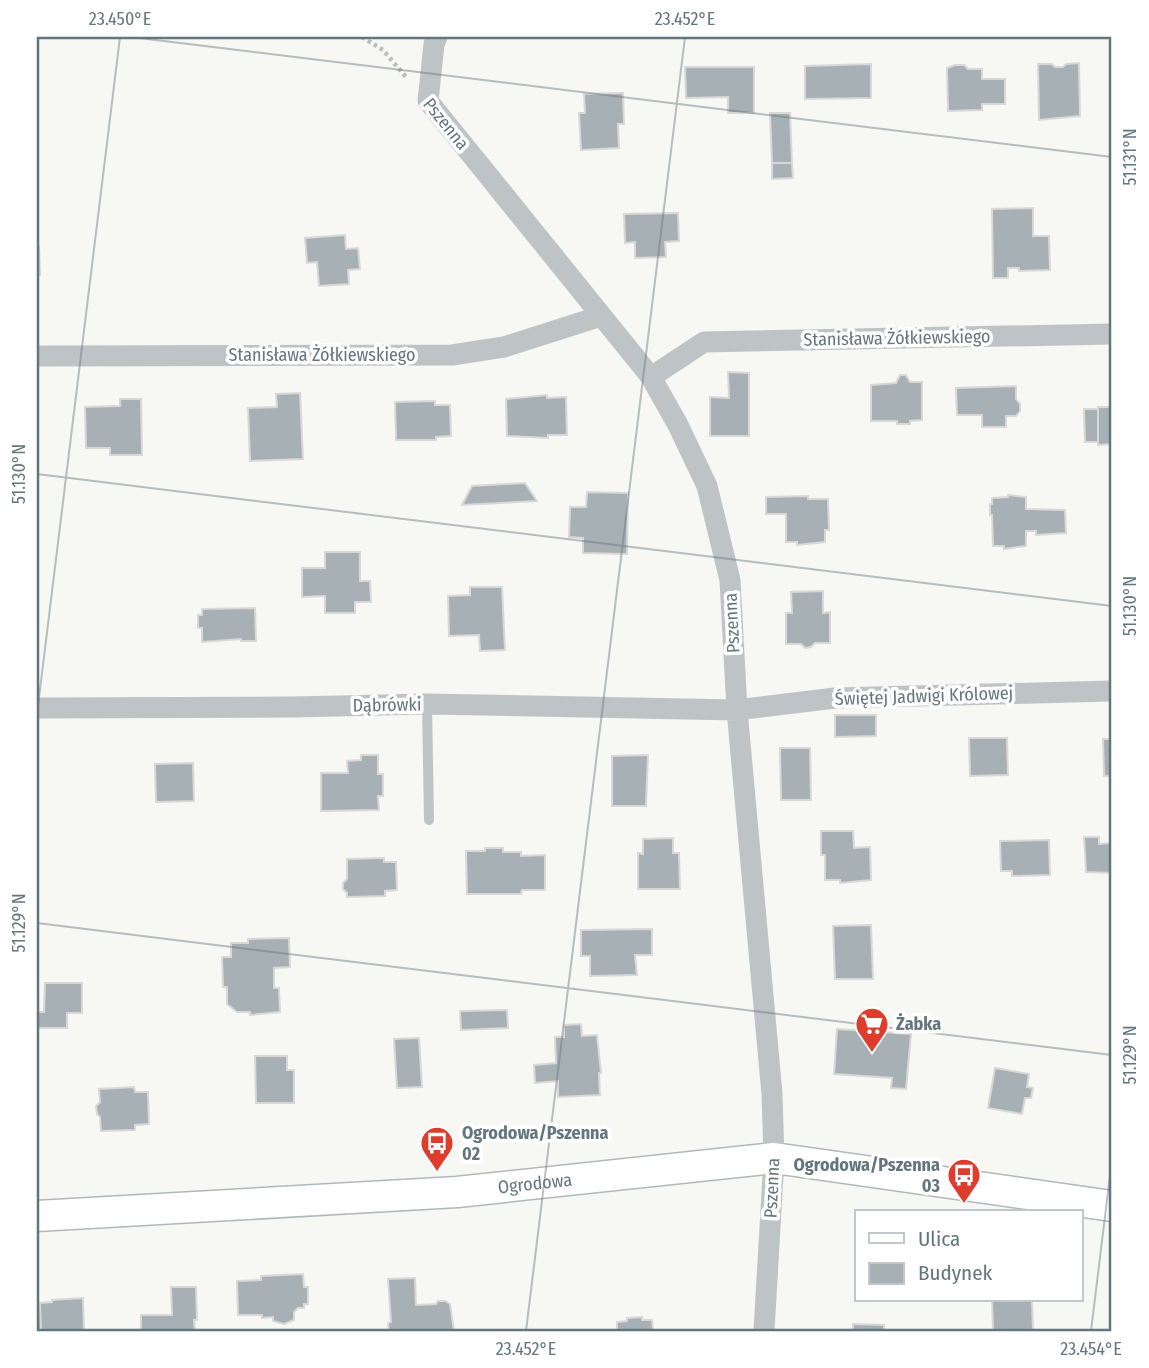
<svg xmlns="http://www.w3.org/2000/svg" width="1149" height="1368" viewBox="0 0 1149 1368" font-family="'Fira Sans Condensed',sans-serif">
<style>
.building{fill:#a7b1b5;stroke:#d9d8d7;stroke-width:2}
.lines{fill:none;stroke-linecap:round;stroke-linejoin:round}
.secondary-casing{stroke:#b1b8bb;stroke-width:33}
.path{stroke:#b9bdbe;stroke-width:4.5;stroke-dasharray:3.5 3.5;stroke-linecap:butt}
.lane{stroke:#bec4c6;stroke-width:10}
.street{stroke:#bec4c6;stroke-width:21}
.secondary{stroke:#fff;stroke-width:30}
.ticks{fill:none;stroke:#63767e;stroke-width:2;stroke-opacity:0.45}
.labels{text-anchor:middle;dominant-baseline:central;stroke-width:7;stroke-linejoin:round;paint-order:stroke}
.street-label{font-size:18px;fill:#63767e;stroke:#fff}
.poi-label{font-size:18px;font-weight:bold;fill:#63767e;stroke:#fff;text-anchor:start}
.neatline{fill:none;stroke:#63767e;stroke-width:2.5}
.ticks-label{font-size:18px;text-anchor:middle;fill:#63767e}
</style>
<rect width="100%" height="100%" fill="#f7f7f4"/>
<path class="building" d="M1079,63L1080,116L1039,120L1038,64H1052L1055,67H1063L1066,64Z
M871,64V98L805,99V66Z
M955,65H964L968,69H982V79H1005V104H982V110L948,111L947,68Z
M685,67H754V113H728V97L686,98Z
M623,93L624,124H618L619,148L581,150L579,113H585L584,94Z
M770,113H790L792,163H772Z
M772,163H792L793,178L772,179Z
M1033,208V236H1049L1050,270L1019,271V268H1008V278H993L992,209Z
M678,213L679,241L665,242L666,257L635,258V242L625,243L624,214Z
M345,235L346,249L358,248L360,269L348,270L349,284L319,286L317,262L307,263L305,238Z
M37,246H39L40,275H37Z
M728,372L749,373V436H710V397L729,398Z
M900,375H906L910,382H922V420L910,421V424H897V421H871V385L896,383Z
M1016,386V399L1020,404V411L1016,416H1006V427H982V415H957L956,388Z
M300,393L303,459L250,461L248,408L277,407L276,394Z
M547,395V398L566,397L567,435H548V438L507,436L506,399Z
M120,399H141L142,455H110V448H86L85,407L120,406Z
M435,401V405H450L451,436L436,437V440H396L395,402Z
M1098,407H1112V444L1098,445Z
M1084,409H1098V442H1085Z
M525,483L537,501L462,505L472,486Z
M587,492L628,493L627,554L583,553V538L569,537L570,507H586Z
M1008,495L1026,497V509L1065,510L1066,533L1036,535V531H1026V546L1004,549V546H993L992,515H990V504H992V498L1008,497Z
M808,496V499H828L829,530H825V542L797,545V542H786V514H766V497Z
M325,552H360V581H370L371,602H355V613H325V596L302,597V568H325Z
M470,587H502L505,650L480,651L479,635L449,636L448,596L470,595Z
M823,591V613L830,612V643H815L811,647L805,648L801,644H786V613H792L791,592Z
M255,608L256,641H241V639L202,642V628H198V615H202V609Z
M835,715H876V736L835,737Z
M969,738H1007L1008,775L970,776Z
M1103,739H1112V776H1104Z
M780,748H810L811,800H781Z
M361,755H378V774H383V796H378L379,810L321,811V773H348L347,761L361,760Z
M648,755L646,806H612V756Z
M193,763L194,801L156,802L155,764Z
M821,831H853L854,848L870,847L871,880L840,883V880H825V855H821Z
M1112,836V873L1086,872L1084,837H1099V844L1111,843Z
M673,838V853H679L680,889H638V853L643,854V839Z
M1049,840L1050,875L1012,876V871H1001L1000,841Z
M485,848H503V852H521V856L545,855V890H522L521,894H467L466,851H485Z
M384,858V862H396L397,890L385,891V896L347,897V893L343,889V883L347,879V859Z
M871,925L873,979H835L833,926Z
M652,929V955H635L637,975L590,976V956H581V930Z
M289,938L290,967L274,968V988H279L280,1012L250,1015V1012H237L227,1004V987H223L222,957H231V943H248V939Z
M45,983H82V1013H67V1028H37V1012H44Z
M507,1010L508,1028L461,1030L460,1011Z
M581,1024L582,1036L597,1035L601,1073H599L600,1095L558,1097V1081L535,1083L534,1065L556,1063L555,1037H564V1025Z
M837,1029L911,1034L906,1089L891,1088L892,1078L834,1074Z
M419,1038L422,1087L397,1088L394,1039Z
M255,1056H287V1070H294V1103H256Z
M995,1068L1029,1074L1027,1087L1033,1088L1031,1098H1025L1022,1114L988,1108Z
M134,1087L135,1092H148L149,1124L135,1125V1130L101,1131L100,1117L97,1114L96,1106L100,1102L99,1089Z
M303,1274L304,1287H308V1304H304V1308H298L294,1312V1320L284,1324L273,1321V1317L262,1318V1315H238L237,1281L261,1280V1276Z
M415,1278L416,1305L436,1304L438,1301H445L450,1304L454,1331H389L388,1323L391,1322L388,1279Z
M171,1287H196L197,1320H194L195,1331H141V1315H172Z
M83,1298L84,1331H41L40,1303L52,1302V1300Z
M992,1300H1032L1033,1331H993Z
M37,1303H40L41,1331H37Z
M642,1317V1320H652L653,1331H617V1322L627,1321V1318Z
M853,1324L884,1325V1331H853Z"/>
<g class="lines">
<defs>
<g id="secondary">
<path id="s1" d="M37,1216L457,1192L774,1158L1112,1206"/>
</g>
</defs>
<use href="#secondary" class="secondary-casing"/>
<path class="path" d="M362,37L383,50L406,77"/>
<path class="lane" d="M427,704L429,820"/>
<path class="street" d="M437,37L434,44L428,101L651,377L678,425L707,486L730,580L737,710L772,1094L774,1158L764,1331
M37,356L452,355L504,347L601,316
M651,377L704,342L1112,334
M37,708L293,707L427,704L737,710L835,698L1112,691"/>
<use href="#secondary" class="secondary"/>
</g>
<path class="ticks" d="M131,37L1112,157M37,474L1112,606M37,714L120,37M37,923L1112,1055M526,1331L685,37M1091,1331L1112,1159"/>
<defs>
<symbol id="supermarket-pin" viewBox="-11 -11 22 30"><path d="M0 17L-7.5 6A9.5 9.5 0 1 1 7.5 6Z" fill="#de3d2d" stroke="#fff"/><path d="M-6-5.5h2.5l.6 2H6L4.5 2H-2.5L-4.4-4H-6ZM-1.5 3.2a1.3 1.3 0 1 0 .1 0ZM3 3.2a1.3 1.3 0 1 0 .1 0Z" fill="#fff"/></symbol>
<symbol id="bus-pin" viewBox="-11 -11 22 30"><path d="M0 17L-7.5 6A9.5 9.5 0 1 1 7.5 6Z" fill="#de3d2d" stroke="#fff"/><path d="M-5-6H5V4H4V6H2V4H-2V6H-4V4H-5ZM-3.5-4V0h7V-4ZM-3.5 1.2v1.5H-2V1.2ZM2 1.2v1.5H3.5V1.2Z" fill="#fff"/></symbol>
</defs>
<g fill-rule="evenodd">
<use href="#supermarket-pin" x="853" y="1005" width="38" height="52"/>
<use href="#bus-pin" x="418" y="1124" width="38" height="52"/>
<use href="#bus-pin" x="945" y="1156" width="38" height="52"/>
</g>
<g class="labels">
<g class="street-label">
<text transform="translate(446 124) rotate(51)">Pszenna</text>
<text transform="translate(897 338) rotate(-1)">Stanisława Żółkiewskiego</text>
<text x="322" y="355">Stanisława Żółkiewskiego</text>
<text transform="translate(732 623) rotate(-93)">Pszenna</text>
<text transform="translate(924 696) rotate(-2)">Świętej Jadwigi Królowej</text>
<text transform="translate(387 705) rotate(-1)">Dąbrówki</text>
<text stroke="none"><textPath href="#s1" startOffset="499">Ogrodowa</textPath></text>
<text transform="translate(772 1188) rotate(-87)">Pszenna</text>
</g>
<g class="poi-label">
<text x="896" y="1024">Żabka</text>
<text x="462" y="1133">Ogrodowa/Pszenna<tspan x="462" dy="21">02</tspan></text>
<text x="940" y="1165" text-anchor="end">Ogrodowa/Pszenna<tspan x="940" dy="21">03</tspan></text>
</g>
</g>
<rect width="1149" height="1368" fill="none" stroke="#ffffff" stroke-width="77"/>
<rect x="855" y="1210" width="228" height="91" fill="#ffffff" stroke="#c1c8cb" stroke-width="2"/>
<rect x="869" y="1233" width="35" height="10" fill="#ffffff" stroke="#c1c8cb" stroke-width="2"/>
<text x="918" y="1246" font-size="21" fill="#63767e">Ulica</text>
<rect x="869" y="1263" width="35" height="21" fill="#a7b1b5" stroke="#c1c8cb" stroke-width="2"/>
<text x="918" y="1280" font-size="21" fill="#63767e">Budynek</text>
<rect x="38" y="38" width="1072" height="1292" class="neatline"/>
<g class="ticks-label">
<text x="120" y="25">23.450°E</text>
<text x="685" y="25">23.452°E</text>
<text transform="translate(1130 157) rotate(-90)" y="6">51.131°N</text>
<text transform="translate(19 474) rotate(-90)" y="6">51.130°N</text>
<text transform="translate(1130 606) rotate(-90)" y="6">51.130°N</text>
<text transform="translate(19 923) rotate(-90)" y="6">51.129°N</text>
<text transform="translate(1130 1055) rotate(-90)" y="6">51.129°N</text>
<text x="526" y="1355">23.452°E</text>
<text x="1091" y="1355">23.454°E</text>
</g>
</svg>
